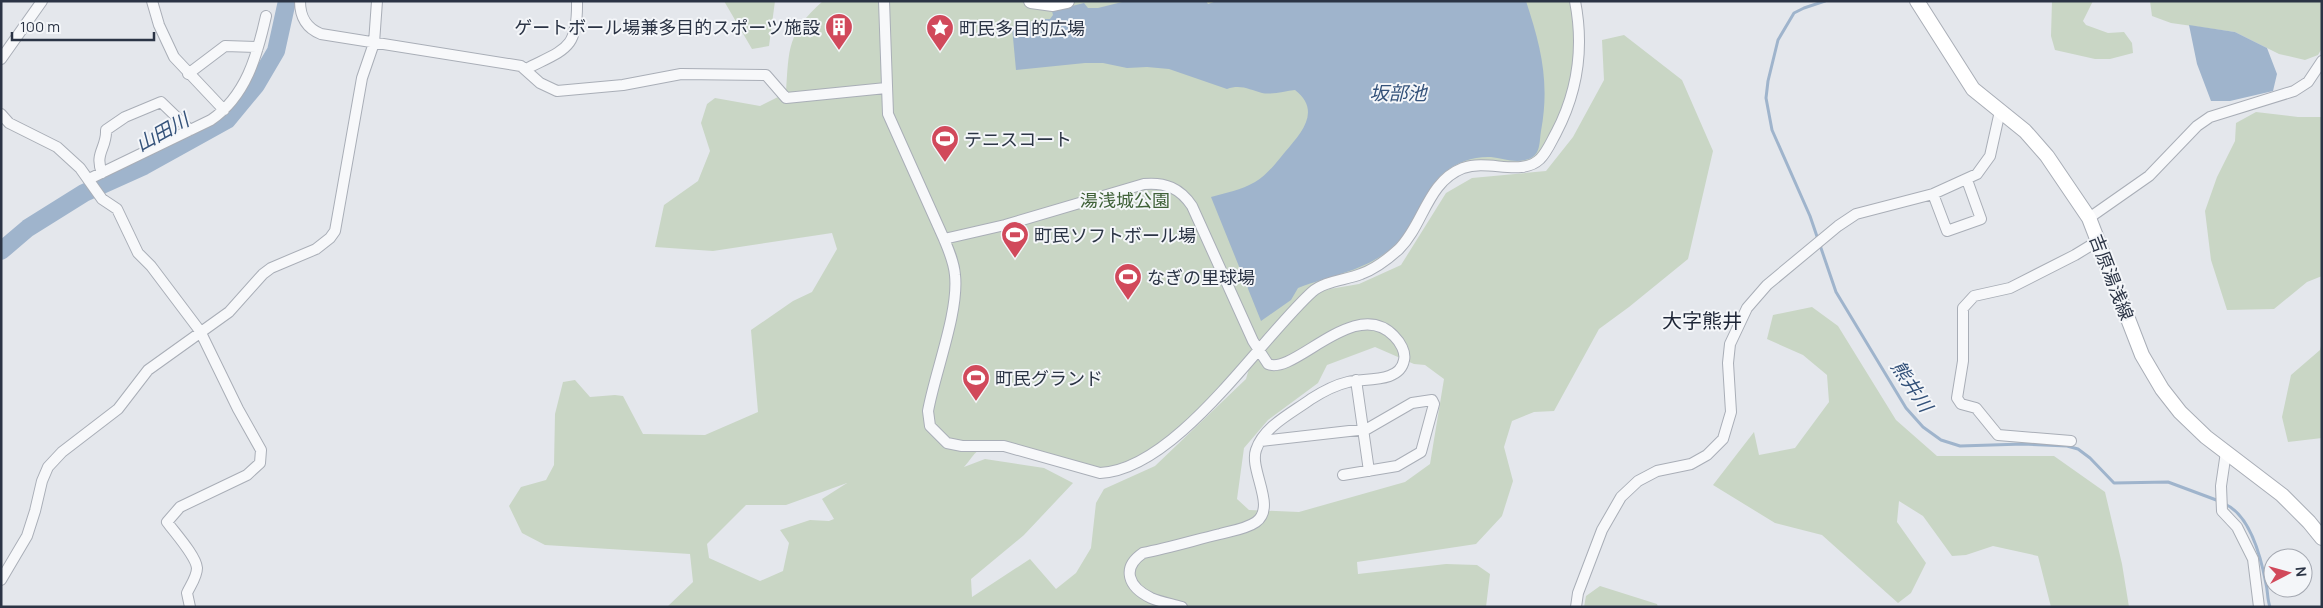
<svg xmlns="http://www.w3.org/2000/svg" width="2323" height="608" viewBox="0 0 2323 608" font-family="Manrope,'Noto Sans JP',sans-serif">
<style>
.green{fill:#c9d6c5;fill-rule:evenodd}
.water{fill:#9fb4cc}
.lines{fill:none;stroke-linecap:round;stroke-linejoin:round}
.stream{stroke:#9fb4cc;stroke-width:3}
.river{stroke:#9fb4cc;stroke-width:18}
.street-casing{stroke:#a9aeb7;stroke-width:12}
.secondary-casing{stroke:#a9aeb7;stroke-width:16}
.street{stroke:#f7f8fa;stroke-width:10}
.secondary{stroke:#fff;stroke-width:14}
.labels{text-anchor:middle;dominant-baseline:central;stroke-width:4;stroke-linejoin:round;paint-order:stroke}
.poi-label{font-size:18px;fill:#2b3445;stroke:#f4f6f9;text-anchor:start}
.park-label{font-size:18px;fill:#3f6138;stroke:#f4f6f9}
.street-label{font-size:18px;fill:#2b3445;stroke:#f4f6f9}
.water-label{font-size:19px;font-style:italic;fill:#34527a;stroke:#f4f6f9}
.quarter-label{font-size:20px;fill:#1d2536;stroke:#f4f6f9}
</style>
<rect width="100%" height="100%" fill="#e4e7ec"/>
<path class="green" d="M724,1H775L769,46L752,49Z
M823,1H1575L1579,18L1571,100L1533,163L1498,165L1453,174L1389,258L1312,292L1359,284L1401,265L1446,193L1472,178L1546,171L1573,137L1604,80L1602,40L1624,35L1682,80L1713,151L1688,259L1629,307L1599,329L1554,411L1534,412L1512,421L1504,447L1513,481L1502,516L1476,544L1357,562L1358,574L1446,564L1477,565L1490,574L1486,607H667L693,582L690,554L545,545L522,533L509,506L521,487L546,480L554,465L555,414L563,382L575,380L590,397L615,395L623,396L643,434L705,435L758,412L751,330L793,301L812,292L837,249L832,233L713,251L655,247L664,205L698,181L710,151L701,123L707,104L715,98L760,106L786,93C789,48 787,33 823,1ZM1375,347L1414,364L1425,365L1444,379L1430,464L1405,482L1299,512L1249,510L1237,499L1244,448L1268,420L1318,383L1327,365ZM1252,358L1246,379L1155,466L1104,489L1096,503L1091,548L1076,573L1056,589L1030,559L972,597L971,579L1024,535L1073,483L1044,468L985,459L964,467C970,461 974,451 983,448C1004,439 1083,466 1108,473L1173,439ZM847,483L822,499L834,519L829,521L810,520L780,530L789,543L783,571L760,581L709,558L707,544L746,505H786Z
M2052,1H2093L2083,21L2086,25L2108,33L2124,32L2132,43L2133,53L2110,59H2095L2055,50L2051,36Z
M2150,1H2322V48L2318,55L2305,60L2279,54L2235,32L2171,23L2152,16Z
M2256,112L2298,117H2322V276L2307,282L2274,309L2227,310L2211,260L2205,211L2217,177L2235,141L2236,123Z
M1812,307L1838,326L1896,420L1937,456H2054L2105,492L2122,564L2129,607H2051L2038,556L1993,546L1966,555L1952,556L1923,516L1899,501L1897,522L1926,563L1911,593L1898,603L1822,535L1775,523L1713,485L1754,432L1759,455L1795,448L1829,402L1827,375L1803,355L1767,339L1773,315Z
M2322,342V438L2288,442L2282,417L2291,375L2320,350Z
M1600,586L1657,604L1658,607H1584L1586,596Z"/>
<path class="water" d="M1126,1H1206L1208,4L1217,1H1526C1541,47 1550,82 1541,131C1539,144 1541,157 1525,160C1513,163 1502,158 1491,157C1475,156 1457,162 1445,172C1425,188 1420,212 1406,232C1378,270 1339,272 1298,288L1291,300L1261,321L1211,197C1226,193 1241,190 1255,182C1267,175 1276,163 1285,152C1301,133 1322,111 1295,90C1285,91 1272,95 1262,93C1250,90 1241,84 1227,89L1169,69L1147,67L1127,68L1103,63H1085L1016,70L1012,27L1018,29L1030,22L1035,25L1042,23L1044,19H1050L1053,15L1052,11L1084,3L1088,8H1098Z
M2189,25L2235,32L2267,48L2277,74L2273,91L2230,101H2211L2197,64Z"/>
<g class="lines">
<path class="stream" d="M1825,1L1804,8L1794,13L1778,40L1768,81L1766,98L1772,130L1810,216L1836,292L1906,408L1923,427L1941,440L1960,446L2023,444L2067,446L2078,449L2090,458L2114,483L2168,482L2219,501
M2225,504C2251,516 2261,557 2266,584C2268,591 2267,599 2270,607"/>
<path class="river" d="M1,251L28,228L84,193L144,166L227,120L256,85L276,51L287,1"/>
<defs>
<path id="street" d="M152,1L159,25L174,57L224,110
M300,1C300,17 306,28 321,34L521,66L540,83L557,91L623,85L681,74L766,75L786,98L886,88
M884,1L888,114L944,239C949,251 954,262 955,275C959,312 935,372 928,411L930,426L947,443L962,446H1004L1100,473C1176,470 1259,340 1312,292C1324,281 1346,280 1361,274C1375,269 1388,259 1399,249C1424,224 1427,182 1463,168C1489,159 1521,177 1540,159C1547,152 1551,142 1556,133C1578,91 1584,47 1575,1
M1,59L42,1
M526,69C565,49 578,50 577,1
M188,74L225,46L258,47
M1,114L9,123L57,147L80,168L102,199L117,209L138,253L151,266L200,331L238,409L261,450L260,463L247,475L180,507L167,522C175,533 196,556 197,568C197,577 190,586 187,593L190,607
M102,173C94,153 107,148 106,130L125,117L161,102L190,130
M89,179L211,120C246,96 257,56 266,16
M1933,194L1947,231L1981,219L1967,180
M2089,218L2149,176L2197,126L2210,117L2294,91L2308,82L2322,61
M944,239L1005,225L1144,184C1165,182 1180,188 1192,206L1253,341L1268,364C1294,376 1355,295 1394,336C1400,342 1406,352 1404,360C1400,383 1366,378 1348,382C1335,385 1322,392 1311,399C1292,413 1264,426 1256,450C1249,470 1277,507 1256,522C1246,529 1231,531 1220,534C1195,540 1169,548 1143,553C1121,568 1128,587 1151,598C1160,602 1172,604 1182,607
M1356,380L1369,471
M1261,441L1367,429L1412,403L1432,400L1434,404L1421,452L1397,466L1343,475
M2071,441L1998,435L1976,408L1961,404L1957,398L1963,361V308L1974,296L2010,288L2075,255L2098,241
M2226,452L2221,486L2222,511L2237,527L2253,559L2259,607
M1,580L27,536L35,511L42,481L48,467L62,452L118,409L148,370L229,312L263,274L271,268L316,249L330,238L335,231L362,78L374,43L377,1
M1576,607L1578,593L1602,530L1621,497L1638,481L1657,471L1691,464L1707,455L1723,439L1731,412L1728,363L1730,344L1747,308L1767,285L1838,226L1856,214L1933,194L1977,174L1990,156L2000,111"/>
<path id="secondary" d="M1031,1L1053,4L1067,1
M1917,1L1973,89L2025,131L2047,156L2089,218L2142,355L2162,389L2180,412L2206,437L2282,495L2309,522L2322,538"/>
</defs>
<use href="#street" class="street-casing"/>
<use href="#secondary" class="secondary-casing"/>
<use href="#street" class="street"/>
<use href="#secondary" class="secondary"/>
</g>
<defs>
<symbol id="building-pin" viewBox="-11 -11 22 30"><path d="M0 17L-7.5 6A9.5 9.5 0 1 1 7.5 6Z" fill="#d1495b" stroke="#f4f6f9"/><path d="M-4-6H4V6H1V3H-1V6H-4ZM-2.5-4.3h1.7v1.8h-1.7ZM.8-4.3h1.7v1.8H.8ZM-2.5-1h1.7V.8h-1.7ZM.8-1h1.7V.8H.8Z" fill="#fff"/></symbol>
<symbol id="sight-pin" viewBox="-11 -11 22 30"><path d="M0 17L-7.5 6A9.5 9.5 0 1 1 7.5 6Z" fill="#d1495b" stroke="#f4f6f9"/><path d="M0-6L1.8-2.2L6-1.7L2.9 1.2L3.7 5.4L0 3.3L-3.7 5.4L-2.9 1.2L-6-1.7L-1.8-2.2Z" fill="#fff"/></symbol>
<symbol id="stadium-pin" viewBox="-11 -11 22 30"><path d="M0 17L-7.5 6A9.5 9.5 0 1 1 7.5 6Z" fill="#d1495b" stroke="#f4f6f9"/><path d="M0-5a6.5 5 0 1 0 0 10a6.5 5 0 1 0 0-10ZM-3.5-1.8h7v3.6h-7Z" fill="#fff"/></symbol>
</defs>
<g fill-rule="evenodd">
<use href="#building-pin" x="823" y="11" width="32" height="43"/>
<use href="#sight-pin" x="924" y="12" width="32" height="43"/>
<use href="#stadium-pin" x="929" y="123" width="32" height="43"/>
<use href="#stadium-pin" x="999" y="219" width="32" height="43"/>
<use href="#stadium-pin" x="1112" y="261" width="32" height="43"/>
<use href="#stadium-pin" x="960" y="362" width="32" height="43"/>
</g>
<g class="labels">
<g class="poi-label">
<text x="820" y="27" text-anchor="end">ゲートボール場兼多目的スポーツ施設</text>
<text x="959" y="28">町民多目的広場</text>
<text x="964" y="139">テニスコート</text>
<text x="1034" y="235">町民ソフトボール場</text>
<text x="1147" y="277">なぎの里球場</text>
<text x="995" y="378">町民グランド</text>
</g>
<g class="park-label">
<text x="1125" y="200">湯浅城公園</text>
</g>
<g class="street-label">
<text transform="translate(2112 277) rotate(69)">吉原湯浅線</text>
</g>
<g class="water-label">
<text x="1398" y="93">坂部池</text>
<text transform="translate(162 132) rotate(-29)">山田川</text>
<text transform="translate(1912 386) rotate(56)">熊井川</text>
</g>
<g class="quarter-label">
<text x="1702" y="320">大字熊井</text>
</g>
</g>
<rect width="2323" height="608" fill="none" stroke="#2b3445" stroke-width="5"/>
<g transform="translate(2288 573) rotate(84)"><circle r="24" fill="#f4f6f9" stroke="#a4a8b1"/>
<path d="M0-4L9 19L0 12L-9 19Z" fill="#d1495b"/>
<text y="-8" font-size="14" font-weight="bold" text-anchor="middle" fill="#2b3445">N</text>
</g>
<path d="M12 32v8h142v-8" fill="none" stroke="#2b3445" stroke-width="2.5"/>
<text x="20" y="32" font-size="15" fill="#2b3445" stroke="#f4f6f9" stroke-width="4" paint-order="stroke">100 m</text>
</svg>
